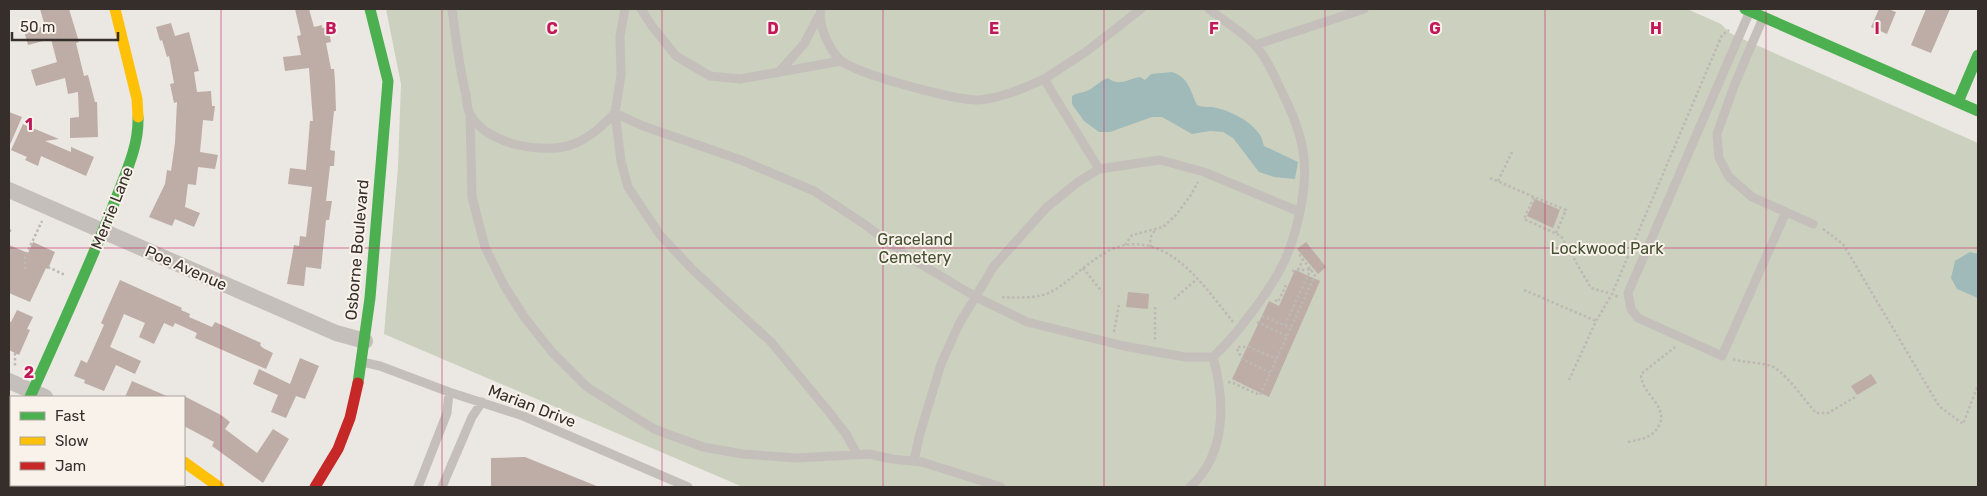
<svg xmlns="http://www.w3.org/2000/svg" width="1987" height="496" viewBox="0 0 1987 496" font-family="Rubik,sans-serif">
<style>
.green{fill:#ccd0be}
.water{fill:#a0baba}
.building{fill:#bdada6}
.lines{fill:none;stroke-linecap:round;stroke-linejoin:round}
.path{stroke:#bdb8b4;stroke-width:2.5;stroke-dasharray:2.5 2.5;stroke-linecap:butt}
.lane{stroke:#c4bfbb;stroke-width:9}
.street{stroke:#c4bfbb;stroke-width:16}
.fast{stroke:#4caf50;stroke-width:11}
.slow{stroke:#ffc107;stroke-width:11}
.jam{stroke:#c62828;stroke-width:11}
.grid{fill:none;stroke:#c2185b;stroke-width:1;stroke-opacity:0.55}
.labels{text-anchor:middle;dominant-baseline:central;stroke-width:4;stroke-linejoin:round;paint-order:stroke}
.street-label{font-size:16px;fill:#352e2a;stroke:#f8f2ea}
.park-label{font-size:16px;fill:#445030;stroke:#f8f2ea}
.grid-label{font-size:16px;text-anchor:middle;font-weight:bold;fill:#c2185b;stroke:#f8f2ea;stroke-width:4;stroke-linejoin:round;paint-order:stroke}
</style>
<rect width="100%" height="100%" fill="#ebe7e2"/>
<path class="green" d="M386,9H1687L1721,24L1730,33L1747,41L1978,143V487H743L384,334L398,167L401,84Z"/>
<path class="water" d="M1172,72C1189,78 1190,90 1197,105C1204,108 1210,106 1217,108C1231,111 1252,122 1260,135C1262,138 1263,143 1264,146L1298,162L1295,179L1274,177L1259,172L1233,138L1223,132L1210,131L1192,134L1162,117H1152L1110,132H1099L1084,121L1072,104V96C1078,92 1083,93 1089,90C1096,86 1100,81 1108,78C1119,87 1128,79 1140,77L1145,80L1151,74Z
M1970,252L1978,254V298L1957,289L1951,278L1955,261Z"/>
<path class="building" d="M40,9H69L79,42L76,43L84,76L88,75L95,102H97L98,137L70,138V118L79,117L78,92L68,94L65,78L36,86L31,70L57,62L51,39L28,45L24,31L45,26Z
M295,9H309L314,27L322,25V28L328,27L331,42L326,43L331,69H334L335,81L336,111H334L330,150L335,151L334,166H330L326,201H332L329,220H326L321,269L306,267L304,286L287,284L294,245L299,246L300,236L306,237L312,187L288,184L290,168L306,170L310,121H313L309,68L285,71L283,57L301,55L297,36L301,35Z
M1879,9H1888L1896,12L1887,34L1871,27Z
M1926,9H1950L1931,53L1911,45Z
M171,23L175,36L189,32L199,71L194,72L197,92L211,91L212,106H215L213,121L203,120L200,152L218,155L215,169L198,167L196,185L188,184L185,207L200,213L194,227L175,219L172,226L149,217L165,184L167,170L171,171L175,143L177,102L174,103L170,84L174,83L169,56L167,57L162,40L160,41L156,27Z
M9,112L22,117L9,147Z
M23,124L59,139L45,141L71,152V147L94,157L86,176L41,156L38,166L25,160L27,157L11,150Z
M1535,199L1560,210L1553,228L1527,216Z
M33,242L55,252L48,269L46,268L30,302L9,293V245L28,253Z
M1306,242L1326,267L1318,274L1297,249Z
M1295,270L1320,281L1269,397L1232,379L1269,301L1279,306Z
M120,280L182,308L181,310L190,314L189,317L212,327L215,322L261,343L260,345L263,348L273,353L266,369L195,338L197,333L175,323L173,327L164,323L154,344L139,337L145,323L124,314L110,347L141,361L135,374L116,365L104,391L84,383L85,380L74,376L81,360L87,363L104,325L101,323Z
M1128,292L1149,294L1148,309L1126,307Z
M17,310L33,317L27,329L30,330L19,355L9,350V321L11,322Z
M300,358L319,366L305,399L296,396L286,418L271,412L278,395L253,384L259,369L290,384Z
M1871,374L1877,383L1857,395L1851,386Z
M132,381L169,397H125Z
M184,396L221,415L230,422L225,429L257,453L273,429L289,439L263,483L212,446L214,442L184,426Z
M525,457L599,487H491V458Z"/>
<g class="lines">
<path class="path" d="M1490,178L1534,197
M1498,181L1512,152
M1823,229L1843,244L1939,406L1963,424L1978,385
M9,230L13,232
M1556,233L1566,210L1534,197L1524,219L1561,236L1591,288L1612,294L1722,35L1729,30
M1125,245L1132,235L1163,227L1175,216L1191,195L1198,182
M1151,247L1150,238L1155,230
M48,267L65,275
M1083,268L1102,292
M25,269V257L42,221
M1298,270L1303,259
M1292,271L1311,269
M1524,290L1596,321
M1002,297C1014,298 1041,298 1051,292C1062,286 1072,277 1082,269C1095,259 1109,248 1125,245C1173,237 1207,290 1233,322
M1174,299L1197,279
M1275,300L1278,302L1286,285
M1155,307V340
M1262,316L1291,328
M1257,322L1287,336
M1285,325L1311,269
M1114,332L1119,304
M1238,347H1249L1277,359
M1237,349L1242,359L1271,373
M15,353V368
M1733,359C1745,363 1756,362 1768,365C1782,367 1805,401 1816,413H1828L1857,396
M1569,380L1596,321L1612,294L1618,297
M1228,382L1233,383L1260,395L1315,275L1298,253
M1628,442C1642,439 1654,438 1660,423C1667,405 1640,392 1641,374L1675,347"/>
<path class="lane" d="M452,9C456,38 459,67 466,95C467,101 467,109 470,114C486,145 546,156 576,143C592,136 603,125 615,113L643,126L741,160L814,191L864,224L907,256L976,297L1027,322L1124,346L1185,357H1213C1236,336 1268,293 1282,266C1297,236 1309,184 1303,151C1300,130 1291,110 1281,90C1274,75 1266,57 1254,44C1241,31 1224,21 1209,9
M625,9L620,36L621,75L615,113L621,161L628,187L660,235L693,270L771,342L829,412L846,434L857,454
M641,9L652,26L676,56L710,76L740,79L841,61
M821,9C817,23 829,49 840,60C856,74 957,101 979,100C1002,98 1024,88 1044,79
M1750,11L1628,293L1631,309L1638,318L1722,356L1786,212L1752,197L1729,177L1719,158L1717,134L1734,86L1763,18
M1255,45L1364,9
M778,73L804,44L818,17
M470,114L472,197L485,247L505,287L525,318L552,352L587,387L654,429L703,447L742,454L797,458L869,454L892,459L922,462L1001,487
M1099,169L1044,79L1087,51L1141,9
M1786,212L1813,224
M362,362L380,366L449,392L523,416L688,487
M914,461L919,437L941,364L959,324L994,266L1046,208L1078,182L1099,169L1160,160L1204,172L1300,212
M418,487L447,413L449,392
M442,487L472,417L482,402
M1190,487C1227,454 1225,400 1213,357"/>
<path class="street" d="M9,190L336,333L365,341
M9,381L45,397
M9,447L11,441"/>
<path class="fast" d="M1745,9L1978,111
M1958,102L1978,55
M358,383L370,298L388,81L370,9
M30,397C59,332 89,267 115,201C125,174 139,147 138,117"/>
<path class="slow" d="M115,9L137,99L138,117
M184,462L219,487"/>
<path class="jam" d="M315,487L338,449L350,418L358,383"/>
</g>
<path class="grid" d="M221,9V487M442,9V487M662,9V487M883,9V487M1104,9V487M1325,9V487M1545,9V487M1766,9V487M9,248H1978"/>
<g class="labels">
<g class="street-label">
<text transform="translate(112 208) rotate(-68)">Merrie Lane</text>
<text transform="translate(357 250) rotate(-85)">Osborne Boulevard</text>
<text transform="translate(186 268) rotate(24)">Poe Avenue</text>
<text transform="translate(532 406) rotate(21)">Marian Drive</text>
</g>
<g class="park-label">
<text x="915" y="239">Graceland<tspan x="915" dy="18">Cemetery</tspan></text>
<text x="1607" y="248">Lockwood Park</text>
</g>
</g>
<g class="grid-label">
<text x="331" y="34">B</text>
<text x="552" y="34">C</text>
<text x="773" y="34">D</text>
<text x="994" y="34">E</text>
<text x="1214" y="34">F</text>
<text x="1435" y="34">G</text>
<text x="1656" y="34">H</text>
<text x="1877" y="34">I</text>
<text x="29" y="130">1</text>
<text x="29" y="378">2</text>
</g>
<rect width="1987" height="496" fill="none" stroke="#352e2a" stroke-width="20"/>
<rect x="10" y="396" width="175" height="90" fill="#f8f2ea" stroke="#aaa49d"/>
<rect x="20" y="412" width="25" height="8" fill="#4caf50" stroke="#aaa49d"/>
<text x="55" y="421" font-size="15" fill="#352e2a">Fast</text>
<rect x="20" y="437" width="25" height="8" fill="#ffc107" stroke="#aaa49d"/>
<text x="55" y="446" font-size="15" fill="#352e2a">Slow</text>
<rect x="20" y="462" width="25" height="8" fill="#c62828" stroke="#aaa49d"/>
<text x="55" y="471" font-size="15" fill="#352e2a">Jam</text>
<path d="M12 32v8h106v-8" fill="none" stroke="#352e2a" stroke-width="2.5"/>
<text x="20" y="32" font-size="15" fill="#352e2a" stroke="#f8f2ea" stroke-width="4" paint-order="stroke">50 m</text>
</svg>
